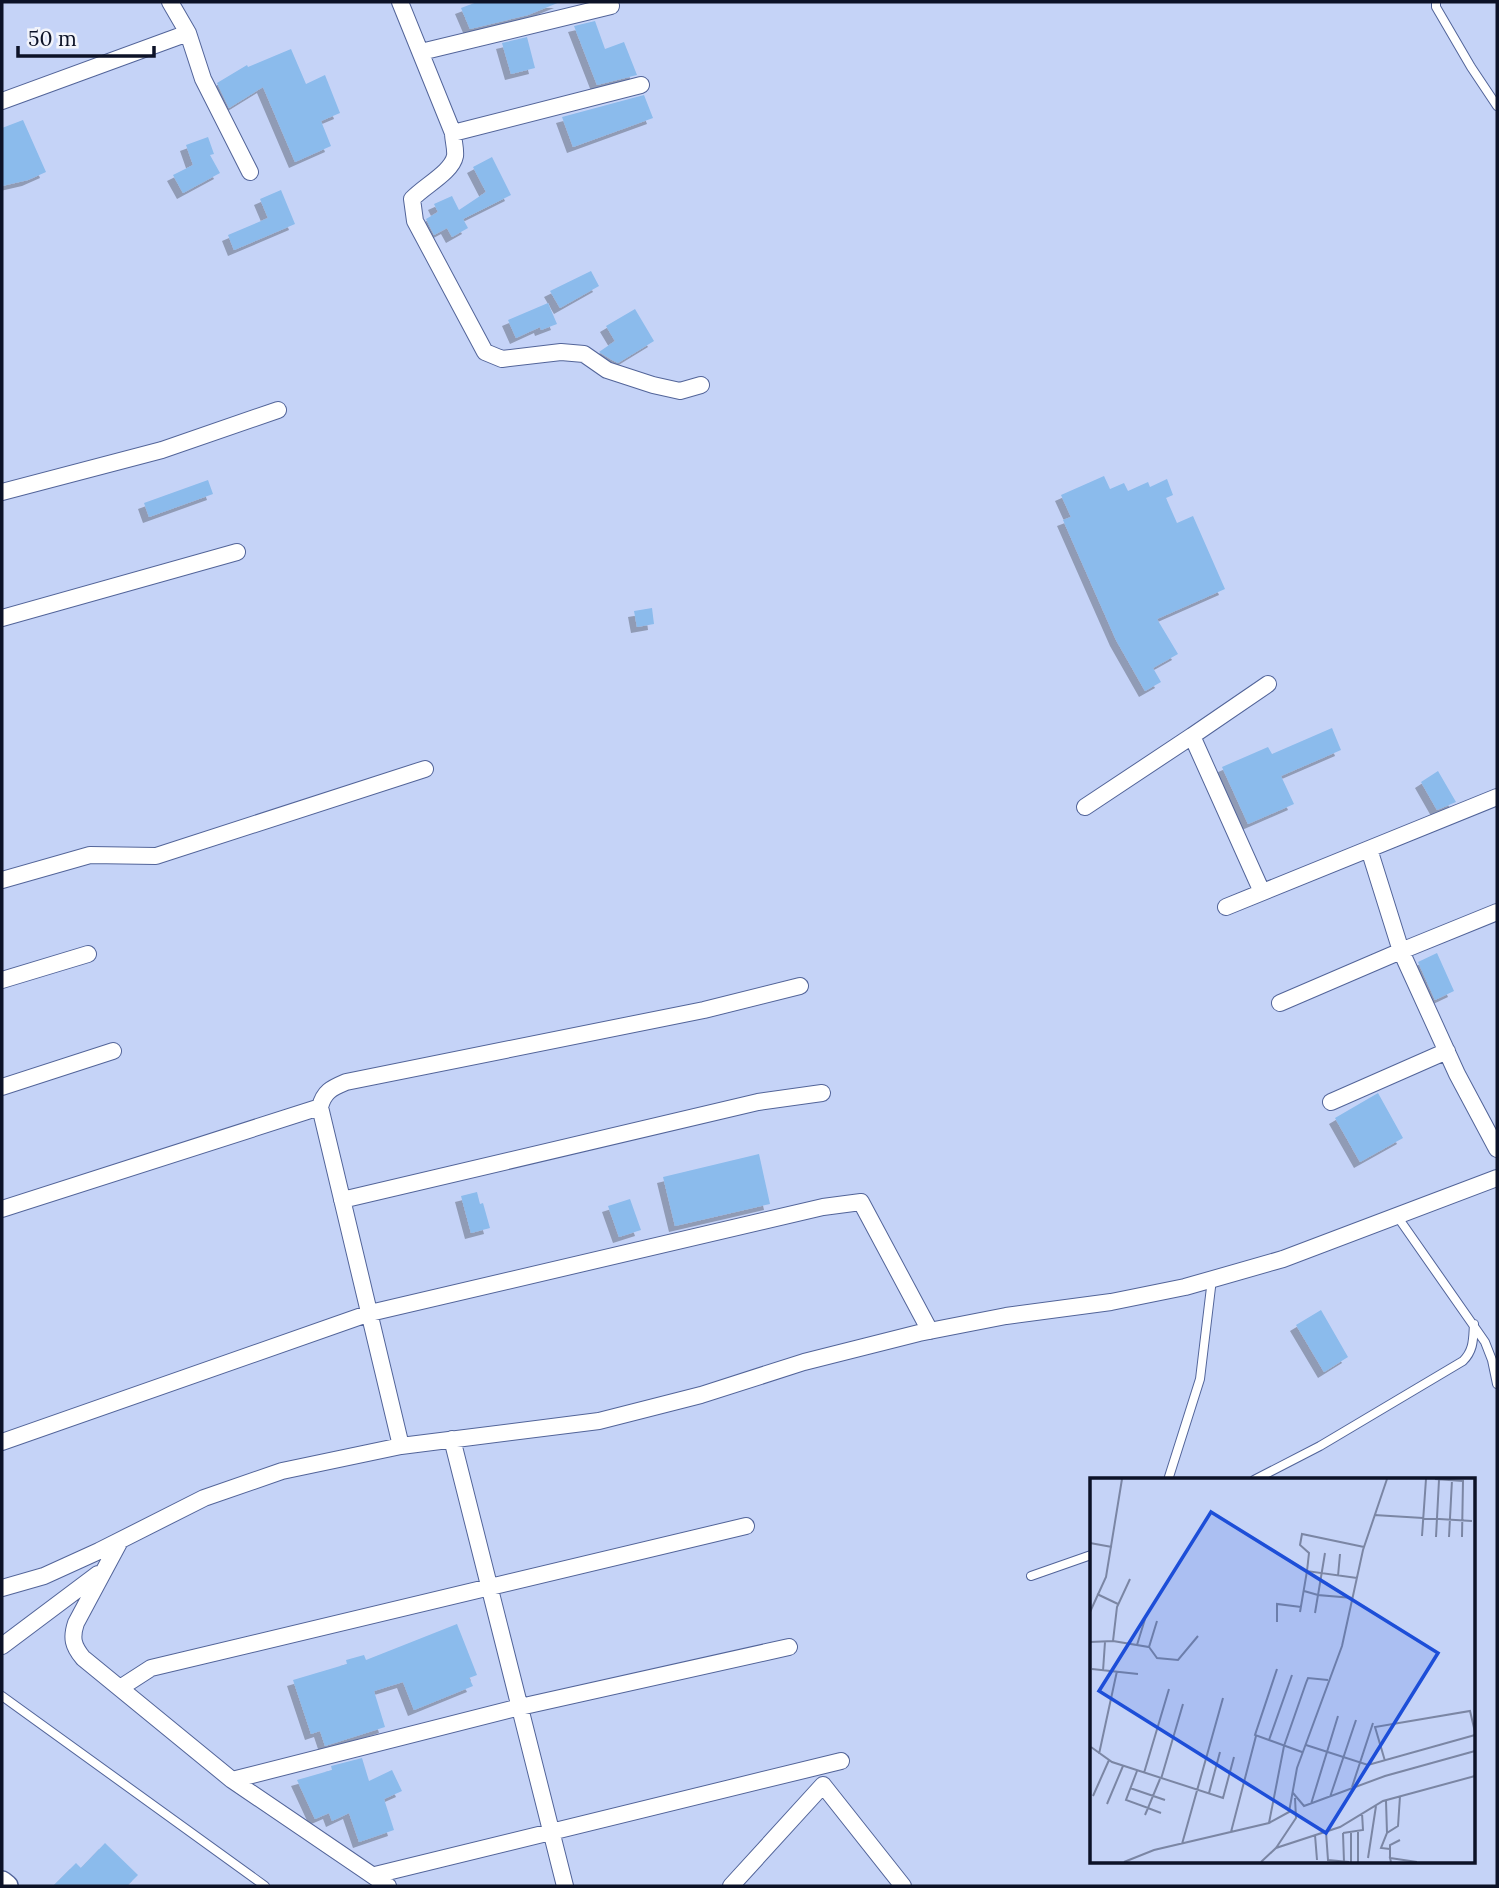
<svg xmlns="http://www.w3.org/2000/svg" width="1499" height="1888" viewBox="0 0 1499 1888" font-family="Lora,serif">
<style>
.building{fill:#8bbbec;filter:url(#shadow)}
.lines{fill:none;stroke-linecap:round;stroke-linejoin:round}
.service-casing{stroke:#526499;stroke-width:10}
.minor-casing{stroke:#526499;stroke-width:18}
.secondary-casing{stroke:#526499;stroke-width:24}
.service{stroke:#fff;stroke-width:8}
.minor{stroke:#fff;stroke-width:16}
.secondary{stroke:#fff;stroke-width:21}
.inset-road{fill:none;stroke:#7b86a4;stroke-width:2}
.view{fill:#1d4ed8;fill-opacity:0.15;stroke:#1d4ed8;stroke-width:3.5}
.inset-edge{fill:none;stroke:#0c1227;stroke-width:3.5}
</style>
<defs>
<filter id="shadow"><feDropShadow dx="-6" dy="6" stdDeviation="0" flood-color="#0004"/></filter>
</defs>
<rect width="100%" height="100%" fill="#c5d3f7"/>
<path class="building" d="M477,2H560L528,15L470,29L461,8Z
M595,21L605,49L624,42L637,75L597,85L574,26Z
M527,37L535,68L511,74L502,43Z
M291,49L306,84L325,75L340,113L321,121L331,146L295,162L263,87L229,108L217,83L247,65L248,67Z
M644,95L653,118L573,147L562,117Z
M23,120L46,172L28,180L2,186V128Z
M208,137L214,154L210,155L220,173L183,193L173,175L193,165L186,145Z
M492,157L511,195L463,219L468,228L452,237L447,228L434,235L426,219L438,212L434,204L452,196L459,210L486,192L473,167Z
M281,190L295,224L234,250L228,235L268,218L260,199Z
M591,271L599,286L560,308L550,291Z
M548,303L557,324L541,330L540,327L516,338L508,320Z
M635,309L654,341L618,363L612,360L599,352L615,341L606,326Z
M1104,476L1110,489L1124,483L1128,491L1148,482L1150,487L1167,479L1173,495L1166,498L1177,523L1193,516L1225,589L1157,619L1178,654L1153,668L1161,682L1145,691L1116,640L1063,520L1071,517L1061,495Z
M208,480L213,494L149,517L144,503Z
M652,608L654,624L637,627L634,611Z
M1332,728L1341,750L1281,776L1294,804L1248,824L1222,767L1268,747L1272,754Z
M1438,771L1456,802L1437,810L1421,782Z
M1437,953L1454,991L1435,1000L1418,962Z
M1378,1093L1403,1138L1360,1162L1335,1118Z
M759,1154L770,1204L675,1226L663,1177Z
M477,1192L480,1204L483,1203L490,1228L471,1233L461,1196Z
M630,1199L641,1230L619,1237L608,1206Z
M1321,1310L1348,1357L1324,1372L1296,1325Z
M457,1624L477,1675L469,1678L473,1686L414,1710L403,1682L374,1691L385,1727L325,1746L320,1731L311,1734L293,1680L347,1664L346,1660L364,1655L366,1660Z
M362,1758L369,1781L392,1770L402,1791L384,1799L394,1830L359,1842L349,1813L332,1821L329,1813L315,1819L297,1780L332,1770L331,1766Z
M105,1843L138,1875L127,1886H53L76,1863L81,1868Z"/>
<g class="lines">
<defs>
<path id="service" d="M1436,2V7L1471,67L1497,106
M1397,1216L1485,1342L1492,1360L1497,1384
M1168,1480L1200,1379L1212,1279
M1254,1480L1320,1446L1463,1361C1474,1350 1473,1339 1474,1324
M1031,1576L1091,1555
M2,1696L265,1886"/>
<path id="minor" d="M170,2L188,33L203,79L250,172
M400,2L453,133L641,85
M421,52L611,6
M2,101L188,33
M453,133C453,140 456,149 455,156C452,172 424,186 412,199L415,221L485,352L502,359L561,352L584,354L607,370L653,385L680,391L701,385
M2,492L162,450L278,410
M2,618L237,552
M1192,736L1268,684
M1085,807L1192,736L1262,892
M2,880L90,855L156,856L425,769
M1226,907L1497,797
M1497,912L1401,951L1457,1074L1497,1149
M2,980L88,954
M1280,1003L1401,951L1369,849
M2,1087L113,1051
M1331,1102L1447,1051
M342,1200L758,1102L822,1093
M2,1209L320,1107
M452,1439L565,1886
M2,1442L370,1313L823,1207L861,1202L930,1331
M401,1446L320,1107C324,1091 332,1088 346,1082L704,1010L800,986
M120,1541L76,1623C71,1638 73,1646 83,1658L232,1780L388,1886
M2,1588L44,1576L99,1551L204,1498L282,1471L401,1446L599,1421L701,1395L804,1362L919,1333L1006,1316L1111,1302L1185,1287L1283,1259L1497,1178
M2,1646L98,1574
M120,1688L151,1668L746,1526
M232,1780L520,1707L789,1647
M375,1875L841,1761
M731,1886L823,1785L903,1886"/>
<path id="secondary" d="M2,1882L7,1886"/>
</defs>
<use href="#service" class="service-casing"/>
<use href="#minor" class="minor-casing"/>
<use href="#secondary" class="secondary-casing"/>
<use href="#service" class="service"/>
<use href="#minor" class="minor"/>
<use href="#secondary" class="secondary"/>
</g>
<g transform="translate(1090 1478)">
<rect width="385" height="385" fill="#c5d3f7"/>
<path class="inset-road" d="M345,1L373,3L372,59M284,37L382,43M332,58L336,1M346,59L349,2M359,59L362,2M0,65L22,69M235,75L228,117L263,120M217,93L219,75L210,67L212,56L274,69M248,98L250,76M214,113L228,117L225,135M7,116L28,126M0,134L16,99L32,1M210,134L217,93L267,100M187,144V126L211,129M23,163L59,169L67,143M0,164L23,163L27,129L40,101M47,167L55,141M59,169L67,180L88,182L108,158M0,175V240M2,191L48,196M187,191L165,257L212,274M13,193L15,164M179,262L202,197M216,267L278,287L385,257M1,269L22,284L133,320L144,279M9,276L27,193M295,283L285,249L380,233L385,254M47,293L36,322L58,330L70,301M54,295L79,211M71,301L93,226M262,309L283,245M40,310L75,322M119,315L130,274M203,315L214,328L295,298L385,273M3,318L19,282M240,319L266,242M296,323L297,355M17,326L33,288M221,326L248,238M55,337L58,330L71,335M179,345L194,268L216,205L218,200L238,202M141,354L166,258M236,354L238,382L259,384M253,355L273,352L272,335M253,355L254,384M225,357L227,382M92,366L133,220M186,370L206,340L205,320M300,371L291,370L297,355L308,348L310,318M278,380L286,328M300,380V367L310,362M34,384L64,372L179,345L199,334L207,290L252,168L273,72L297,1M171,384L186,370L250,349L293,323L385,298M261,384V354M268,384V354M301,384L300,380L327,384"/>
<path class="view" d="M121,34L348,175L236,355L9,213Z"/>
<rect width="385" height="385" class="inset-edge"/>
</g>
<rect width="1499" height="1888" fill="none" stroke="#0c1227" stroke-width="7"/>
<path d="M18 46v10h136v-10" fill="none" stroke="#0c1227" stroke-width="3.5"/>
<text x="28" y="46" font-size="21" fill="#0c1227" stroke="#f2f4fb" stroke-width="5" paint-order="stroke">50 m</text>
</svg>
